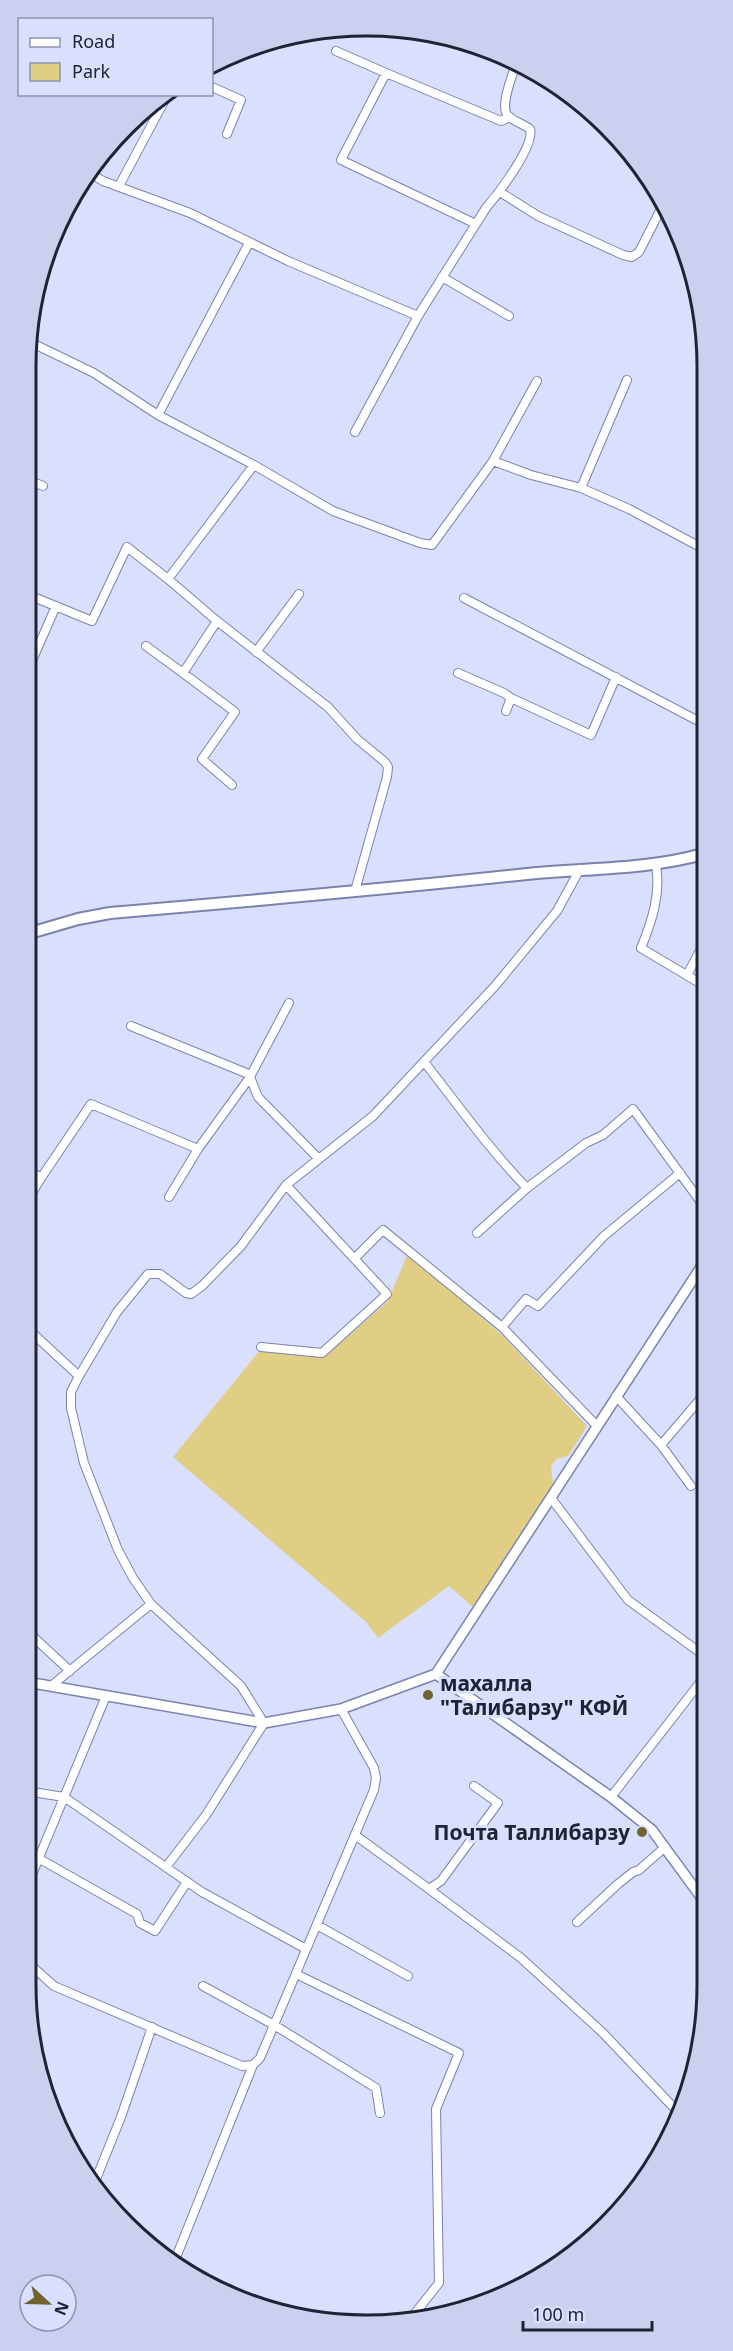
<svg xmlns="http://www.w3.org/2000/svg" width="733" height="2351" viewBox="0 0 733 2351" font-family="'Noto Sans',sans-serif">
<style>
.green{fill:#e1ce85}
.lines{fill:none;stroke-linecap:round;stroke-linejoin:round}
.minor-casing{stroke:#7a83b0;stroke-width:10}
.tertiary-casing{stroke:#7a83b0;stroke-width:12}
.secondary-casing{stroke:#7a83b0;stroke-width:14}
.minor{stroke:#fff;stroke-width:8}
.tertiary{stroke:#fff;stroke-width:9}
.secondary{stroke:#fff;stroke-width:10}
.poi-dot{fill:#706330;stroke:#d9dffd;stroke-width:2}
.labels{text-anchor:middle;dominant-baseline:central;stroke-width:6;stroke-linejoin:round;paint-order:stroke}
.poi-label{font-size:21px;font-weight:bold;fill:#202335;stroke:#d9dffd;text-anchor:start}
.rim{fill:none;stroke:#202335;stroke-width:3}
</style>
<rect width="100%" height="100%" fill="#d9dffd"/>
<path class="green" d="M408,1253L504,1337L587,1426L568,1456L557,1459L551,1466L553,1485L473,1607L449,1586L378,1638L366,1622L173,1457L260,1350L324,1357L388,1301Z"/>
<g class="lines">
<defs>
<path id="minor" d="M336,51L386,73
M212,87L241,100L227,134
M88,172L103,181L190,213L288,261L418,316
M119,186L168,94
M500,192L538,216L623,255L632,257L639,252L664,203
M476,224L341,160L386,73L501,121L510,117
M442,277L509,316
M32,343L94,373L158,415L254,465L333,511L420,543L432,545L493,461L531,475L581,488L629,509L704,549
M704,361L701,359L704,353
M158,415L249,243
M355,432L418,316L486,208C498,194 535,146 530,129C523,124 514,121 508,116C499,106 513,75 516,63
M493,461L537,381
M31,481L43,486
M581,488L627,380
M31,596L92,621L127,547L168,579L254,465
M464,598L704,724
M217,621L328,707L357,739L385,762L388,767L387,777L355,891
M146,646L183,673L217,621L168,579
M256,652L299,594
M31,663L56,606
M183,673L235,712L202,759L232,785
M458,673L504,693L511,698
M506,711L511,698L591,735L616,677
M656,865C661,894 652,921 641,948L703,985
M687,975L703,945
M425,1063C458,1105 489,1149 527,1188L477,1233
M251,1075L289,1003
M250,1077L258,1097L318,1158
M41,1178L91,1104L198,1149L250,1077L251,1075L131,1026
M527,1188L586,1143L603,1135L633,1109L703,1205
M169,1197L198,1149
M29,1198L41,1178L29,1170
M355,1258L383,1230L502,1327L526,1299L538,1306L604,1236L680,1173
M502,1327L597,1426
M28,1329L79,1376
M261,1347L322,1353L387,1294L286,1185
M616,1396L661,1445L702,1397
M661,1445L691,1486
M551,1498L628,1600L702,1654
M151,1604L241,1686L264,1723L206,1815L166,1867
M27,1631L70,1671
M51,1686L151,1604L133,1578L118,1550L84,1463L71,1408V1392L79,1376L117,1312L148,1274H160L186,1293L191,1294L202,1286L241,1246L286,1185L373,1116L495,986L557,911L580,869
M26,1791L64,1797L202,1892L306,1949
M611,1797L702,1680
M355,1835L429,1889L441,1881L498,1803L474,1786
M38,1858L137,1914L140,1923L155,1931L187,1882
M26,1889L106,1696
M429,1889L521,1958L603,2033L676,2110
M577,1922L618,1884L633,1872L639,1870L664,1848
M317,1925L408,1976
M26,1961L54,1986L242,2066L253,2065L260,2058L374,1790L376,1778L374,1768L341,1709
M296,1974L459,2053L436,2109L439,2283L412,2317
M203,1986L274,2025L376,2088L380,2113
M94,2184L121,2117L152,2027
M175,2260L253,2065"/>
<path id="tertiary" d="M436,1674L611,1797L652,1830L701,1897
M27,1682L264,1723L341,1709L436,1674L703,1264"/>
<path id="secondary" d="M30,933L78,919L110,913C250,901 389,889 527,874C586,868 646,870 703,854"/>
</defs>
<use href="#minor" class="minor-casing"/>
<use href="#tertiary" class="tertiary-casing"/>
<use href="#secondary" class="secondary-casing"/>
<use href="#minor" class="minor"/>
<use href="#tertiary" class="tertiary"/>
<use href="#secondary" class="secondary"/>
</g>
<g class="poi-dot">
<circle cx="428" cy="1695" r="6"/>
<circle cx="642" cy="1832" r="6"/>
</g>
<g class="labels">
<g class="poi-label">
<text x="440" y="1683">махалла<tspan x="440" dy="24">"Талибарзу" КФЙ</tspan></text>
<text x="630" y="1832" text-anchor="end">Почта Таллибарзу</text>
</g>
</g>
<path d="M0 0H733V2351H0ZM366 36H367A330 330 0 0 1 697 366V1985A330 330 0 0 1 367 2315H366A330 330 0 0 1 36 1985V366A330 330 0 0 1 366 36Z" fill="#cad0ed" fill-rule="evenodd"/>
<path class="rim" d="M366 36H367A330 330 0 0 1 697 366V1985A330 330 0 0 1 367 2315H366A330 330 0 0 1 36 1985V366A330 330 0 0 1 366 36Z"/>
<rect x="18" y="18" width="195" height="78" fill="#d9dffd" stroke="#8f94ad" stroke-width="1.5"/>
<rect x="30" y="38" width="30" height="9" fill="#ffffff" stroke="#8f94ad" stroke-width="1.5"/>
<text x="72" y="48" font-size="18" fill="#202335">Road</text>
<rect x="30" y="63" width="30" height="18" fill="#e1ce85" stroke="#8f94ad" stroke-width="1.5"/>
<text x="72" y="78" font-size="18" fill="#202335">Park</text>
<g transform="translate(48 2303) rotate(112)"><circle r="28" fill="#d9dffd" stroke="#8f94ad" stroke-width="1.5"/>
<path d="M0-4.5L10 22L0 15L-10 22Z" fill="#706330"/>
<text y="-9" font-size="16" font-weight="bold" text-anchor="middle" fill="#202335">N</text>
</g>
<path d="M523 2321v9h129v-9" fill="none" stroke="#202335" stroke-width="3"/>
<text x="532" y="2321" font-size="18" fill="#202335" stroke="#d9dffd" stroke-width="4.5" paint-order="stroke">100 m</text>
</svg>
